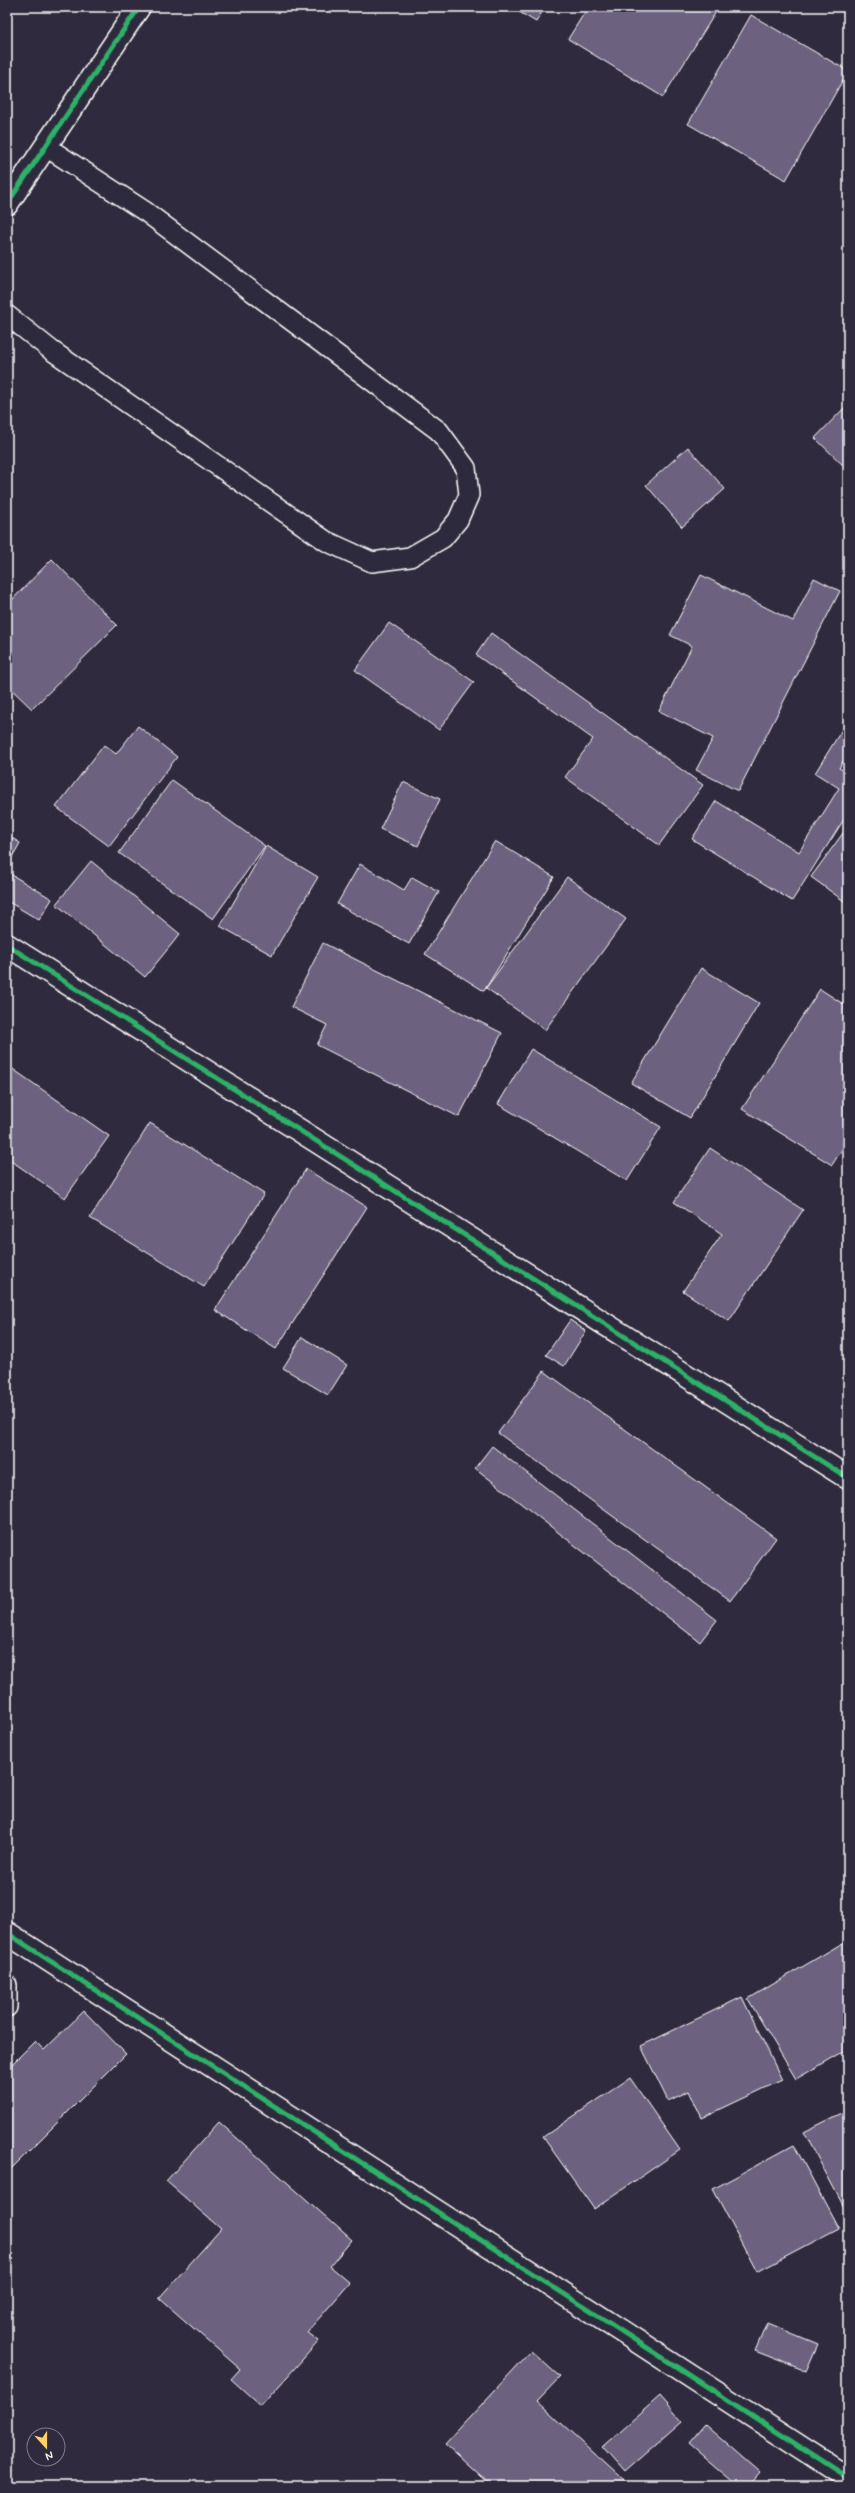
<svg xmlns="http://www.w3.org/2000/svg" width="855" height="2493" viewBox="0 0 855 2493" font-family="Mynerve,sans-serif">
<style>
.building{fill:#6c627f;stroke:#fff}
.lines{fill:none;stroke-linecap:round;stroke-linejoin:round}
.service-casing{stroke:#fff;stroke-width:22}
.minor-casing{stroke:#fff;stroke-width:25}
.service{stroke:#2f2a3d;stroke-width:19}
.minor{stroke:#2f2a3d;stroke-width:22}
.cycleway-casing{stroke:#2f2a3d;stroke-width:8}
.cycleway{stroke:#2db169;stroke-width:5}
</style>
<rect width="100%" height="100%" fill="#2f2a3d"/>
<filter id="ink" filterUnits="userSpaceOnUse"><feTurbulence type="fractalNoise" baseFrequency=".025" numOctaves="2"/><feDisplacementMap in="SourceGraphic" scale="8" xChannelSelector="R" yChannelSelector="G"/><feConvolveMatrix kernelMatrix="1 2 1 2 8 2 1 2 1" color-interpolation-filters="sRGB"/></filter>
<g filter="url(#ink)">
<path class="building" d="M511,7H545L536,22Z
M588,7H719L663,97L568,39Z
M751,15L848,71L786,180L688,124Z
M848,404V470L815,438Z
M688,447L725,489L682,527L646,485Z
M52,559L117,625L32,709L7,685V605Z
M701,575L793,621L814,578L840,591L738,791L696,770L713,738L659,711L692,646L670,635Z
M389,623L474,682L439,730L355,670Z
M491,633L703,785L659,845L565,777L593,739L476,655Z
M848,720V753L839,768L848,773V813L792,901L692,839L716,801L799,852L839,788L815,773Z
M138,726L177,757L109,846L56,807L104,745L116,754Z
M172,780L265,846L213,919L119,853Z
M403,782L440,799L418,846L380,829Z
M846,829L848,831V904L811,877Z
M7,835L20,843L7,866Z
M495,841L554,877L484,991L425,954Z
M266,846L318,877L272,955L220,926Z
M91,861L180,934L145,977L56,904Z
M360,864L404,890L412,877L439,892L409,944L337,904Z
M7,872L52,899L39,920L7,901Z
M567,877L626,919L545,1030L486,988Z
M323,943L502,1033L459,1117L317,1045L327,1025L291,1007Z
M701,968L759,1003L690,1118L631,1083Z
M820,989L848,1007V1140L832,1165L742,1109Z
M531,1049L661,1127L627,1181L498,1104Z
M7,1065L109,1136L65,1198L7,1158Z
M150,1123L264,1194L204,1287L90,1218Z
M710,1148L803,1210L729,1321L683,1291L722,1234L674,1202Z
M306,1169L367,1207L276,1349L215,1310Z
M570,1320L586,1331L564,1366L546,1355Z
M302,1337L347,1365L328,1395L283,1368Z
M544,1371L776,1538L730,1601L498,1433Z
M492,1446L717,1620L700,1642L475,1468Z
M846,1941L848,1945V2049L796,2079L748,1999Z
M742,1997L782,2080L702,2118L689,2091L668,2101L641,2046Z
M84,2011L126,2054L7,2173V2069L35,2041L44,2050Z
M630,2078L680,2150L594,2209L543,2137Z
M848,2110V2208L845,2209L804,2132Z
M219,2122L352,2240L330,2266L350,2283L307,2332L319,2341L261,2406L231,2379L240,2369L159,2298L221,2229L166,2181Z
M794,2145L839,2229L757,2272L713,2189Z
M767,2323L818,2344L806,2371L755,2351Z
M531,2351L560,2377L537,2401L630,2486H491L445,2444Z
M660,2396L682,2421L625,2471L603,2446Z
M705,2425L760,2473L749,2486H738L689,2444Z"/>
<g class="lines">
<defs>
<path id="service" d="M7,315L51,350L326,541L372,562L410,557L443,538L458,520L469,495L466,468L439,431L146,212L45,146
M7,1985V2007"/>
<path id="minor" d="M7,204L139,7
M7,945L848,1478
M7,1933L848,2478"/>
</defs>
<use href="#service" class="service-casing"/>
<use href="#minor" class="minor-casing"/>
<use href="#service" class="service"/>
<use href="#minor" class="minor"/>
<defs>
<path id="cycleway" d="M7,204L139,7
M7,945L848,1478
M7,1933L848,2478"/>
</defs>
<use href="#cycleway" class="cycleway-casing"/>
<use href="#cycleway" class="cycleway"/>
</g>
</g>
<rect width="855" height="2493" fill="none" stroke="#2f2a3d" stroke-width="24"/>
<rect x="12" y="12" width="831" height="2469" fill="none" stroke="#fff" stroke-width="1.5" filter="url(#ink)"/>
<g transform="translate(46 2447) rotate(159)"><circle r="19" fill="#2f2a3d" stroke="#827f8b"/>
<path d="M0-3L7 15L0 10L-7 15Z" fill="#ffd166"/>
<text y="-6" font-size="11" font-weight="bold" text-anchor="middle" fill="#ffffff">N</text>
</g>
</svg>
